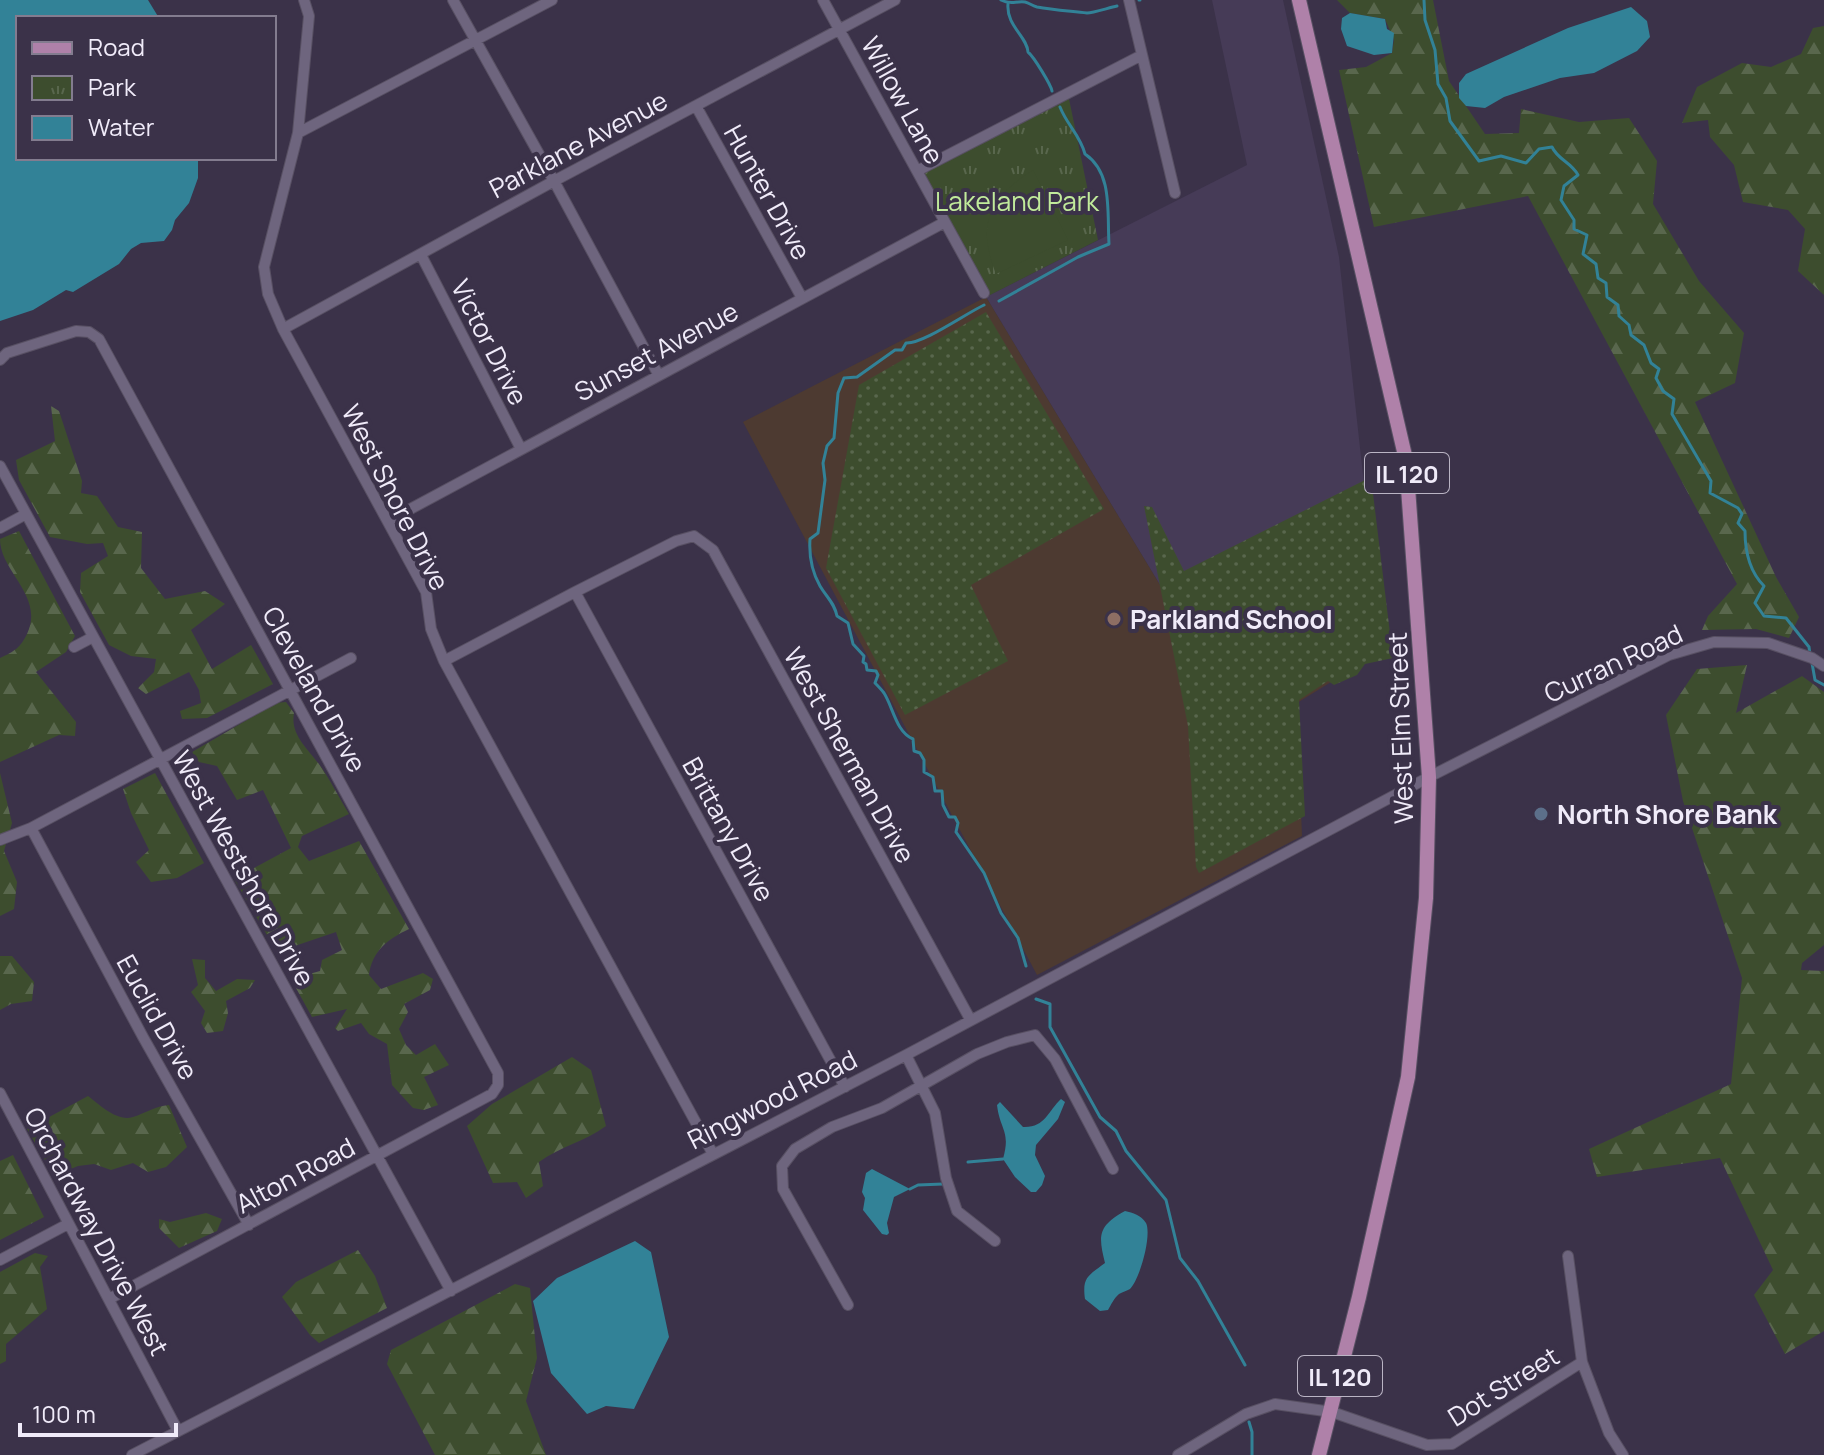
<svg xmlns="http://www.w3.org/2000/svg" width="1824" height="1455" viewBox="0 0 1824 1455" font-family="Manrope,sans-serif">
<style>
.built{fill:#463b57}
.education{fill:#4d3a31}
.grass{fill:url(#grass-dots)}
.forest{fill:url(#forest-firs)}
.park{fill:url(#park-tufts)}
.pitch{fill:#3d4d2e}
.water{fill:#328297}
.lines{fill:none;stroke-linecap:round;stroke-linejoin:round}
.stream{stroke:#328297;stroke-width:3}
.minor-casing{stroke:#585063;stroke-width:12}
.major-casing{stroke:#585063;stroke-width:16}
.minor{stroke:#6e657e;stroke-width:10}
.major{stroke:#af81a9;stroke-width:14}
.education-dot{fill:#8d6e63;stroke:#3b3249;stroke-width:3}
.service-dot{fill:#5c6f8a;stroke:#3b3249;stroke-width:3}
.labels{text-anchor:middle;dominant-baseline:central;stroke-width:8;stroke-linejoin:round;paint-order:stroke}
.shield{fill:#3b3249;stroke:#bab4c4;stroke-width:2}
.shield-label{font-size:24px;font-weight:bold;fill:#f0ebf9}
.street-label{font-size:26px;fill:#f0ebf9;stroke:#3b3249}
.park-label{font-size:26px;fill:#c1eb9b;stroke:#3b3249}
.poi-label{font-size:26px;font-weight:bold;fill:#f0ebf9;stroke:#3b3249;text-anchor:start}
</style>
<defs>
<pattern id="grass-dots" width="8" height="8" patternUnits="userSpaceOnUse" patternTransform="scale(2)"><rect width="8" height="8" fill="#3d4d2e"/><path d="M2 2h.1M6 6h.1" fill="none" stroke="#59674d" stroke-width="1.8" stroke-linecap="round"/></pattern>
<pattern id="forest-firs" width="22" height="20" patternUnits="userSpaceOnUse" patternTransform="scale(2)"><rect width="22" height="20" fill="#3d4d2e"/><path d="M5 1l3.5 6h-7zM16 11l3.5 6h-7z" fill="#59674d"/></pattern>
<pattern id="park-tufts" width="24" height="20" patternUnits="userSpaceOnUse" patternTransform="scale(2)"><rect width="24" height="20" fill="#3d4d2e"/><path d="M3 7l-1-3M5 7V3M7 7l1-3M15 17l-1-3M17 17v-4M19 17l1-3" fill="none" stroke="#59674d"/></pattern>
</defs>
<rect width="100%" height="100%" fill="#3b3249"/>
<path class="built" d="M1212,0H1283L1339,257L1364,484L1160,585L986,297L1247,165Z"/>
<path class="education" d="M986,297L1160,585L1383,650L1297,703L1302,836L1037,975L743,422Z"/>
<path class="grass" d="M986,312L1104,509L971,585L1008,661L905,715L826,568L859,385Z
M1371,477L1393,658L1365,664L1357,675L1334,685L1328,681L1299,700L1305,816L1199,873L1196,867L1188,726L1144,506L1152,507L1184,571Z"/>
<path class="forest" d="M1337,0H1433L1449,81L1485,134L1519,133L1521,109L1579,122L1629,118L1657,161L1653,204L1699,281L1744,333L1735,383L1695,402L1776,577L1799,617L1789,638L1756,629L1702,630L1708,616L1737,584L1528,196L1374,227L1339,70L1366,67L1392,53L1394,40L1385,19L1350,13Z
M1824,26V295L1798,271L1805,229L1788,210L1743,202L1734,165L1710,137L1708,120L1682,123L1697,87L1742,63L1771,67L1801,54L1813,28Z
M51,406L59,411L82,481L81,493L97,496L118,527L142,532L141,568L165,599L205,591L225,604L191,630L212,669L251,645L273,684L207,718L182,719L180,711L201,703L199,690L189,672L146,694L138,688L154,672L156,659L131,656L109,645L80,592L81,573L108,556L103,543L87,544L50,537L19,480L16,460L55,441Z
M19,531L75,636L66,652L36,672L76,722L75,736L59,735L0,762V658C15,651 20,648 27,634C45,596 0,572 0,539Z
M1747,665L1736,713L1802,676L1824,692V945L1802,963L1801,970L1824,971V1331L1785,1354L1754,1295L1773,1270L1720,1158L1597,1177L1589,1149L1731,1084L1742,978L1683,801L1666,715L1697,669Z
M286,702L294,713C290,734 307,748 319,764C330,779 339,798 349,814L302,836L298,847L309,861L359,841L409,929C388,939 372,951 369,975L381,989L423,973L433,979L430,990L404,1004L408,1012L399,1029L406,1045L416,1055L435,1044L449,1065L424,1077L438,1105L424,1110L413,1108L392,1085L387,1044L369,1034L361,1023L338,1031L335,1028L347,1009L312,1017L291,979L320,971L322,960L342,950L336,932L277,952L234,879L291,848L263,790L237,800L217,766L199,762L192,752L276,703Z
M0,773L12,823L4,851L17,882L14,909L0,916Z
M155,773L204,863L177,878L151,882L136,862L149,850L131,813L123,789Z
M0,956H12L34,982L32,1001L11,1004L0,1010Z
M192,959L205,960V978L216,991L237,979L255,980L250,988L226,1001L228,1013L223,1031L207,1033L201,1023L205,1011L191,992L198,985Z
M572,1057L591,1070L606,1126C584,1142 561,1146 539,1162L543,1186L526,1198L517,1182L493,1183L467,1126L492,1104Z
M88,1096C100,1105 117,1122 133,1117C146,1113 155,1106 169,1105L187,1147L166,1167L148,1172L133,1163L111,1170L94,1164L78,1166L54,1176L27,1129Z
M13,1155L44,1217L0,1240V1161Z
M206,1213L222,1219L217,1231L179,1248L159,1228V1219L170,1222Z
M358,1250L375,1276L387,1308L319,1343L310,1335L282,1297L296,1282Z
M35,1253L48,1256L40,1267L47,1309L6,1344V1361L0,1364V1272Z
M515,1284L530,1288L537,1358L526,1401L546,1455H435L387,1364L391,1350Z"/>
<path class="park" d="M1068,94L1098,240L986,297L917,171Z"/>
<path class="pitch" d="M1033,170L1068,240L996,274C976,224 989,198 1033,170Z"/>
<path class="water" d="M0,0H148L159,18H18V158H198V178L189,203L175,220L172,230L164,241L141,243L131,249L119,264L73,292L66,290L33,310L0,321Z
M1631,7L1647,21L1650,37L1637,51L1594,73L1560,78L1504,97L1485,108L1466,106L1459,98V83L1466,74L1568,28Z
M1350,13L1385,19L1387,29L1394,33L1392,53L1374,55L1347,46L1341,29L1342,18Z
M1061,1099L1065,1102L1058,1119L1036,1145L1035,1155L1045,1176L1042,1185L1036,1192H1031L1015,1177L1003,1159C1011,1131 1000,1130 997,1105L1000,1102L1023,1127C1045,1128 1048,1111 1061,1099Z
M872,1169L910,1189L894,1197L887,1223L889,1233L887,1235L882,1234L863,1210L865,1198L862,1192L866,1173Z
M1125,1211C1133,1213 1141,1215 1146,1223C1152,1235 1140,1279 1130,1289C1127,1291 1122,1292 1119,1294C1114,1298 1111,1305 1108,1310L1100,1311L1085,1299C1082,1277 1088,1276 1105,1263C1098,1235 1098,1226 1125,1211Z
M635,1241L651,1252L669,1337L634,1409L606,1406L587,1414L551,1373L533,1301L557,1278Z"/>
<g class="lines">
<path class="stream" d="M1001,0C1010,5 1015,1 1025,2C1029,3 1033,6 1037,7C1053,10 1070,11 1087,13C1093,13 1108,8 1117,6
M1139,0H1140
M1424,0L1425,20L1435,50L1438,84L1446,98L1450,121L1479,161L1501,156L1526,163L1539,149L1552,147C1558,160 1571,162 1578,175L1564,186L1561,200L1574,220V229L1587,235L1583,254L1596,264L1598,278L1606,283L1607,297L1618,305L1619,316L1629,325L1631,335L1644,345L1651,363L1659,369L1656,378L1663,391L1674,399L1672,414L1711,481L1710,493L1738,508L1742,514L1738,523L1745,531C1745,551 1750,572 1764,586L1755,603L1764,616L1786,618L1809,647L1810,655
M1008,4C1006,26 1027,36 1028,52C1034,57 1051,85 1052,91
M999,301L1078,257L1109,244C1107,212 1113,173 1085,154C1080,135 1067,125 1060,107
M984,305C965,314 923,344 906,343L902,350H895L857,377L844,378L838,393L834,438L827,446L823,463L825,480L818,533L810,539C809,554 812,572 820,586C827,598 834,602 837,616L848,623L853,644L864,656L863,662L866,664L867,670L876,671L878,675L875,683C878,686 881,689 884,693C893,707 896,732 913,739L914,751L920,753L924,760V772L933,777L935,791H942L943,805L949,817H955L958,823L956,832L984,873L1001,913L1018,938L1026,966
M1812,663L1815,680L1824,685
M1036,999L1050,1004V1027L1100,1117L1116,1131L1126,1151L1166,1200L1180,1258L1198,1281L1245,1365
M968,1162L1003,1159
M910,1189L918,1185L943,1184
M1249,1422L1252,1432V1455"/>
<defs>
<path id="minor" d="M304,0L309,16L298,133L264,267L268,294L283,329L426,592L431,629L444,661L713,1154
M453,0L554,181L658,374
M823,0L984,293
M1129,0L1175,193
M696,106L802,298
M298,133L552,0
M917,171L1142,55
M421,255L521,449
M283,329L554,181L895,0
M0,360L7,353L76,331L89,332L99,339L498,1073V1085L492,1094L109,1299
M0,466L451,1291
M388,521L945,222
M0,528L26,514
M575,592L845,1087
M74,647L93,637
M444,661L575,592L676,541L694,536L713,550L970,1019
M31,828L143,1037L249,1225
M0,840L31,828L351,658
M906,1055L935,1113L946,1178L957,1211L995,1241
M0,1093L178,1431
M1568,1256L1582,1362L1609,1433L1623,1455
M0,1260L68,1224
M848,1305L783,1189L782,1166L795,1149L832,1127L882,1108L977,1054L1007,1042L1035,1035L1055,1059L1113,1169
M132,1455L906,1055L1429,777L1669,655L1714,642L1768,643L1812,658L1824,666
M1178,1455L1246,1414L1275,1404L1332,1412L1427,1445L1452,1444L1582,1362"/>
<path id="major" d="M1299,0L1406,460L1429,777L1426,898L1408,1077L1359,1297L1319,1455"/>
</defs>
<use href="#minor" class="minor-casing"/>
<use href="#major" class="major-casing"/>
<use href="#minor" class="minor"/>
<use href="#major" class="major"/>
</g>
<circle class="education-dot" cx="1114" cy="619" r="8"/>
<circle class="service-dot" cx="1541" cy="814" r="8"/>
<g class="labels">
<g class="shield">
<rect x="1365" y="453" width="84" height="40" rx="6"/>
<rect x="1298" y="1356" width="84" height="40" rx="6"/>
</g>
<g class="shield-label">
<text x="1407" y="473">IL 120</text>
<text x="1340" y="1376">IL 120</text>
</g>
<g class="street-label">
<text transform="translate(903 100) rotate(61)">Willow Lane</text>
<text transform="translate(578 144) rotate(-28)">Parklane Avenue</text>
<text transform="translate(768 192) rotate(61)">Hunter Drive</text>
<text transform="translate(490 342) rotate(63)">Victor Drive</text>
<text transform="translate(656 351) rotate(-28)">Sunset Avenue</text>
<text transform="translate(396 497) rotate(63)">West Shore Drive</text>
<text transform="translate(1613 663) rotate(-25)">Curran Road</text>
<text transform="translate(315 689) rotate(61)">Cleveland Drive</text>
<text transform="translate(1400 728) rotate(-92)">West Elm Street</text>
<text transform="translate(850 755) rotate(61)">West Sherman Drive</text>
<text transform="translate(729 829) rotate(61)">Brittany Drive</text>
<text transform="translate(244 868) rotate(61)">West Westshore Drive</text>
<text transform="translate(158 1017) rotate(61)">Euclid Drive</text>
<text transform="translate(772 1099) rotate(-27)">Ringwood Road</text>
<text transform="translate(295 1175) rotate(-28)">Alton Road</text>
<text transform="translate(97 1231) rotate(62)">Orchardway Drive West</text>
<text transform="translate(1503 1386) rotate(-32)">Dot Street</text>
</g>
<g class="park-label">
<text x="1017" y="201">Lakeland Park</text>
</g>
<g class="poi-label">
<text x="1130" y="619">Parkland School</text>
<text x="1557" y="814">North Shore Bank</text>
</g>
</g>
<rect x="16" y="16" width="260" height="144" fill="#3b3249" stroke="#837c8f" stroke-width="2"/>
<rect x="32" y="42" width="40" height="12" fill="#af81a9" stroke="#837c8f" stroke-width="2"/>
<text x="88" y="56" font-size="24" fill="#f0ebf9">Road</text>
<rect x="32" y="76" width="40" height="24" fill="url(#park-tufts)" stroke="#837c8f" stroke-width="2"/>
<text x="88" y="96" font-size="24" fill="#f0ebf9">Park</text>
<rect x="32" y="116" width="40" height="24" fill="#328297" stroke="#837c8f" stroke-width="2"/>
<text x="88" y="136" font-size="24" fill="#f0ebf9">Water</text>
<path d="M20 1423v12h156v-12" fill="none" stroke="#f0ebf9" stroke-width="4"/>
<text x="32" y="1423" font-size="24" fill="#f0ebf9" stroke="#3b3249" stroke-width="6" paint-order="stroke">100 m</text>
</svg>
